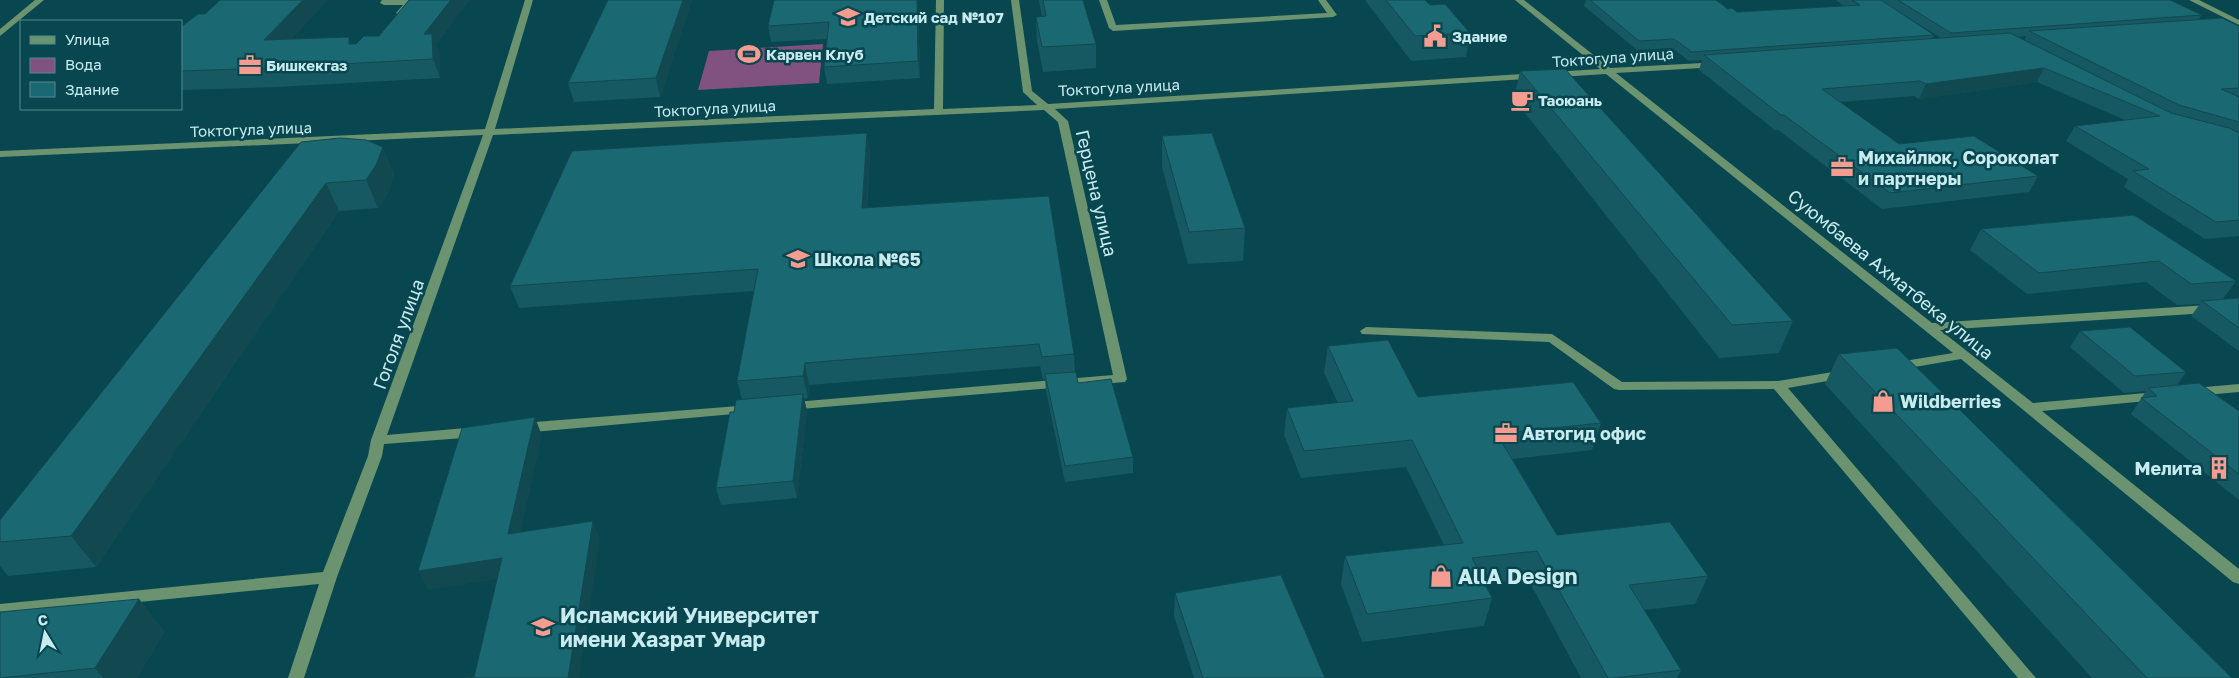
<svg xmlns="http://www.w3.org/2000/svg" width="2239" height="678" viewBox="0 0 2239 678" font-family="'Golos Text',sans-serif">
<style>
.water{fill:#81517f}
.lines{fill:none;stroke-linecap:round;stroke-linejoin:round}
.minor{fill:#6b936f;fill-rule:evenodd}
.wall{fill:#165962;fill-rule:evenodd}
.shaded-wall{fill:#124950}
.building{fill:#1a6872;stroke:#124950}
.labels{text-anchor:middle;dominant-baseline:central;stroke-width:5;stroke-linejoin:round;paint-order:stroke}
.far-poi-label{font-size:15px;font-weight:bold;fill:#c8ebf0;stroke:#08474f;text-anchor:start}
.far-street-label{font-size:15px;fill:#c8ebf0;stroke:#08474f}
.poi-label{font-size:18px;font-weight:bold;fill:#c8ebf0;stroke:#08474f;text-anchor:start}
.street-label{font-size:18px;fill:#c8ebf0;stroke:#08474f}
.near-poi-label{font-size:21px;font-weight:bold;fill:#c8ebf0;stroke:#08474f;text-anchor:start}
</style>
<rect width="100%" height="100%" fill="#08474f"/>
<path class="water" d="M823,44L819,83L698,90L709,51Z"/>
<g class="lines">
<path class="minor" d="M35,0H44L0,36V29Z
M382,0H412L414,2L400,15L396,13L403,5H384L380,3Z
M525,0H533L495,129L934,109L936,0H944L943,109L1037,105L1023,92L1011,0H1019L1032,91L1048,104L1600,69L1515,0H1524L1610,68L1721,62L1722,64L1718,67L1616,73L1932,323L2239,303V311L1940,330L2033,403L2157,392L2162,393L2164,396L2162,399L2157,400L2042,411L2239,569V584L2233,582L1961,359L1897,370L1892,369L1891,366L1892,363L1953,353L1606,74L1055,109L1068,121L1127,379L1125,382L788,410L781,406L783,403L1113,375L1058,122L1044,110L493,135L387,435L477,427L482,429L484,432L482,435L477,437L384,444L382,456L337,577L304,678H288L319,584L0,616V604L323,572L368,456L371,440L483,135L0,157V151L485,129Z
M1099,0H1107L1116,25L1327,13L1318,0H1326L1337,15L1333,17L1113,31L1109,28Z
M2189,0H2199L2239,20V25Z
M1366,327L1552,334L1622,382L1778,381L1845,370L1850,371L1851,374L1850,377L1788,388L2036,678H2018L1774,389L1619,390L1614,389L1549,342L1362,334L1360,331Z
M2239,384V392L2194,396L2187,392L2194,388Z
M751,405L758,409L756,412L522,433L517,431L515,428L517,425L522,423Z"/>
</g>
<path class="wall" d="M220,0H327L291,39L356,44L436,45L439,52L440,78L277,87L181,90V27L205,14Z
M608,0H692L660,97L574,102L568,83Z
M774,0H918L920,78L827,84L824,67L827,39L771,42L768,26Z
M1039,0H1083L1096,44V68L1043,72L1037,41L1036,17H1042Z
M1365,0H1425L1430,5L1470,33L1466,57L1411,61Z
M1586,0H1716L1728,9L1737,12L1844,6L1836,0H2170L2202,15L2199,19L2239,26V236L2205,239L2124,187L2128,179L2066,141L2075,126L2125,120L2037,82L1919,99L1914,96L1840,102L1899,144L2038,176L2029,192L1882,209L1778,130H1775L1699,70L1702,60L1689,61L1672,48L1637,50L1584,6ZM1899,12L1941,38L1933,39L1934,35ZM2026,36L2025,40L2018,37Z
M1520,71L1793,321L1779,353L1719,358L1514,99Z
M1162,136L1245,228L1243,261L1188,264L1162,167Z
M366,140L394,174L388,193L378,208L339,211L96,567L8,576L0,566V520Z
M870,152L867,208L1074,354L1075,372L1078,383L1133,457V473L1065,482L1046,391L1045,379H1043L1040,366L809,385L808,398L804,399L807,411L797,498L721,505L716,488L734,412L742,399L737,381L754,291L519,308L510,286Z
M2134,215L2236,281L2223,299L2239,298V351L2191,316L2200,304L2177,305L2146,282L2027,294L1970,250L1981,229Z
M2080,331L2186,372L2177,385L2239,411V500L2131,414L2146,391L2124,393L2070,347Z
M1328,346L1418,397L1601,423L1592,450L1512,459L1557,535L1708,576L1695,604L1644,610L1681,670L1677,678H1581L1528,579L1485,584L1492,598L1484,626L1362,642L1341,584L1345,556L1444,545L1406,467L1301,478L1284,435L1287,408L1338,403L1324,373Z
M1839,354L2232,678H2092L1825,384Z
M1175,593L1325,678H1194L1174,616Z
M139,599L164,632L137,678H0Z"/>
<path class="shaded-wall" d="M303,0H327L273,58L264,40Z
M451,0H470L436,45L439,52L440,78L424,34Z
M683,0H692V1L660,97L656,78Z
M917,0H918L920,78L918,61Z
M349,37L357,55L349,44Z
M2044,68L2037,82L1919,99L1926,84Z
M867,133L870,152L865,229L862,208Z
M383,147L394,174L388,193L378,208L366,180Z
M326,183L339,211L96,567L71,536Z
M805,363L809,385L808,398L803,376Z
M803,394L807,411L797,498L793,481Z
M535,417L542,436L516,553L508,534Z
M593,521L600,540L579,678H568Z
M502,558L510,577L428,590L418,571Z
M139,599L164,632L137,678H103L95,668Z"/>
<path class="building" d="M220,0H303L264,40L349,37V44H356L364,36H379L409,0H451L424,34H432L433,59L268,68L181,71V27L198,14H205Z
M608,0H683L656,78L568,83Z
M774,0H917L918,61L824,67L829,22L768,26Z
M1043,0H1083L1096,44L1042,47L1036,17L1046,16Z
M1386,0H1425L1430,5L1445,4L1470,33L1415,36Z
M1590,0H1716L1728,9L1732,8L1737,12L1860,5L1852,0H1881L1934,35L1692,52L1674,39L1639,41Z
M1898,0H2170L2202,15L1951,33Z
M2222,18L2239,26V88L2221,89L2239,97V122L2179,105L2029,31Z
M2010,33L2171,113L2229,128L2239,133V220L2216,222L2133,171L2149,169L2075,126L2160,116L2044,68L1926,84L1920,81L1822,89L1899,144L1974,136L2038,176L1890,193L1784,115H1781L1704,55Z
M1565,69L1793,321L1732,325L1520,71Z
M867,133L862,208L1049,196L1074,354L1042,357L1039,344L805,363L803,376L737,381L758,269L510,286L572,151Z
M1212,133L1245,228L1189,232L1162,136Z
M340,138L366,140L383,147L376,165L366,180L326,183L71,536L0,542V520L301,142Z
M2134,215L2236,281L2191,284L2159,261L2039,273L1981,229Z
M2239,298V328L2202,301Z
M2130,327L2186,372L2135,376L2080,331Z
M1388,340L1418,397L1573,382L1601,423L1497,434L1557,535L1670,522L1708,576L1629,585L1681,670L1614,678H1608L1537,551L1472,558L1492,598L1367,614L1345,556L1463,543L1412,440L1304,451L1287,408L1353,401L1328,346Z
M1897,348L2232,678H2147L1839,354Z
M1076,372L1078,383L1111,379L1133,457L1065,466L1045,374Z
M2199,383L2239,411V474L2141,398L2157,396L2148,388Z
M803,394L793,481L716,488L730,412H734L736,400Z
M535,417L508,534L593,521L568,678H466L474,677L502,558L418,571L462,428Z
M1281,575L1325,678H1203L1175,593Z
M139,599L95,668L0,678V612Z"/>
<defs>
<symbol id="school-bare" viewBox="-9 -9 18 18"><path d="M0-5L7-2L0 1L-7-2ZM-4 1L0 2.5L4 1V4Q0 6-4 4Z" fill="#f59c91" stroke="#08474f" stroke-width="2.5" paint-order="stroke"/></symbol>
<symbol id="civic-bare" viewBox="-9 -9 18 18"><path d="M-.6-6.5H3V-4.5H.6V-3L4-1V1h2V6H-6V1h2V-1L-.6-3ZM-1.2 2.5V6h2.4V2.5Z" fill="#f59c91" stroke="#08474f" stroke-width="2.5" paint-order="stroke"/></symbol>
<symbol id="stadium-bare" viewBox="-9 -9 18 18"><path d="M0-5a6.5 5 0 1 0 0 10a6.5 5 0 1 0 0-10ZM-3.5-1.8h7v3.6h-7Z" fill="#f59c91" stroke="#08474f" stroke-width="2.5" paint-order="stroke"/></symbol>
<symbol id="office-bare" viewBox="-9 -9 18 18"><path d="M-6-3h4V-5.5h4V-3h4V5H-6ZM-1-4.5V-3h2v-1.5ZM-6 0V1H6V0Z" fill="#f59c91" stroke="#08474f" stroke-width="2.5" paint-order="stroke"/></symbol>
<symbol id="cafe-bare" viewBox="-9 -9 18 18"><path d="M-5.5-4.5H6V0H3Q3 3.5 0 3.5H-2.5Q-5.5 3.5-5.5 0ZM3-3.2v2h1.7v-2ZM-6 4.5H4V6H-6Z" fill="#f59c91" stroke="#08474f" stroke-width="2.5" paint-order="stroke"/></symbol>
<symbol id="shop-bare" viewBox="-9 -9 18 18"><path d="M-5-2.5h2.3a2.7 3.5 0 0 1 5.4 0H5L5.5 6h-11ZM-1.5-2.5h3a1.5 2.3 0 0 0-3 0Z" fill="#f59c91" stroke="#08474f" stroke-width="2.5" paint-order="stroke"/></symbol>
<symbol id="building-bare" viewBox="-9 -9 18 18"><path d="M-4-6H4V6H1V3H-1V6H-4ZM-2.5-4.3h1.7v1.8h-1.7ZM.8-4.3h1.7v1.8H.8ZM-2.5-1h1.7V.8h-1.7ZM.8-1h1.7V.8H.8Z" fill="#f59c91" stroke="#08474f" stroke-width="2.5" paint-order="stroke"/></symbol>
<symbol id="university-bare" viewBox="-9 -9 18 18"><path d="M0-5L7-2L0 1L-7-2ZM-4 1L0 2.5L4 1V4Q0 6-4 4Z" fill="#f59c91" stroke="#08474f" stroke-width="2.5" paint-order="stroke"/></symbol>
</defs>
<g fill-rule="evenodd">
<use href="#school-bare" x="832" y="1" width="32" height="32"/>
<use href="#civic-bare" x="1419" y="20" width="32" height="32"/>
<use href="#stadium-bare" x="733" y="38" width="32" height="32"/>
<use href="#office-bare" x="234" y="49" width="32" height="32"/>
<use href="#cafe-bare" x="1506" y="84" width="32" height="32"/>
<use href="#office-bare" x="1826" y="151" width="32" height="32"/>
<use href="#school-bare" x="782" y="243" width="32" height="32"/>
<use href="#shop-bare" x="1867" y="385" width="32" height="32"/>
<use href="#office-bare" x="1490" y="417" width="32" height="32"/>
<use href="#building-bare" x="2203" y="452" width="32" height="32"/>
<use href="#shop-bare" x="1425" y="560" width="32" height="32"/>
<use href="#university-bare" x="527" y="611" width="32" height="32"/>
</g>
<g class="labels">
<g class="far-poi-label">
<text x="864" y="17">Детский сад №107</text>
<text x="1452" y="36">Здание</text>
<text x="766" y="54">Карвен Клуб</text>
<text x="266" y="65">Бишкекгаз</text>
<text x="1538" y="100">Таоюань</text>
</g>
<g class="far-street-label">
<text transform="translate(1613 57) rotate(-4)">Токтогула улица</text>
<text transform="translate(1119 87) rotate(-3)">Токтогула улица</text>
<text transform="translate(715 108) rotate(-3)">Токтогула улица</text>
<text transform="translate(251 129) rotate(-2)">Токтогула улица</text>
</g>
<g class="poi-label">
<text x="1858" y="157">Михайлюк, Сороколат<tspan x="1858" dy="21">и партнеры</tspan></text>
<text x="814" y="259">Школа №65</text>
<text x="1900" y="401">Wildberries</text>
<text x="1522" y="433">Автогид офис</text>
<text x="2202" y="468" text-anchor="end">Мелита</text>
</g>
<g class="street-label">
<text transform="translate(1097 193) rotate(77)">Герцена улица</text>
<text transform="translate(1891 274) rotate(39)">Суюмбаева Ахматбека улица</text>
<text transform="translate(398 334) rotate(-70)">Гоголя улица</text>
</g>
<g class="near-poi-label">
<text x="1458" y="576">AllA Design</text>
<text x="560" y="615">Исламский Университет<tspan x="560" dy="24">имени Хазрат Умар</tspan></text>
</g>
</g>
<rect x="20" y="20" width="162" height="90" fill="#08474f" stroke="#55898f"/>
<rect x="30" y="36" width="25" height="8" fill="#6b936f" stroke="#55898f"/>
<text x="65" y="45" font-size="15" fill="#c8ebf0">Улица</text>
<rect x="30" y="58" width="25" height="15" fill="#81517f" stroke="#55898f"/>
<text x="65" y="70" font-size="15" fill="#c8ebf0">Вода</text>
<rect x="30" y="82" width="25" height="15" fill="#1a6872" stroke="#55898f"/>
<text x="65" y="95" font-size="15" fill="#c8ebf0">Здание</text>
<g transform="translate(45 633) rotate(350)" stroke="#08474f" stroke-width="4" paint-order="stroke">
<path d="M0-4L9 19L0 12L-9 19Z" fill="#c8ebf0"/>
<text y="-8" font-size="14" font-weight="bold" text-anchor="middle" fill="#c8ebf0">С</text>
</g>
</svg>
